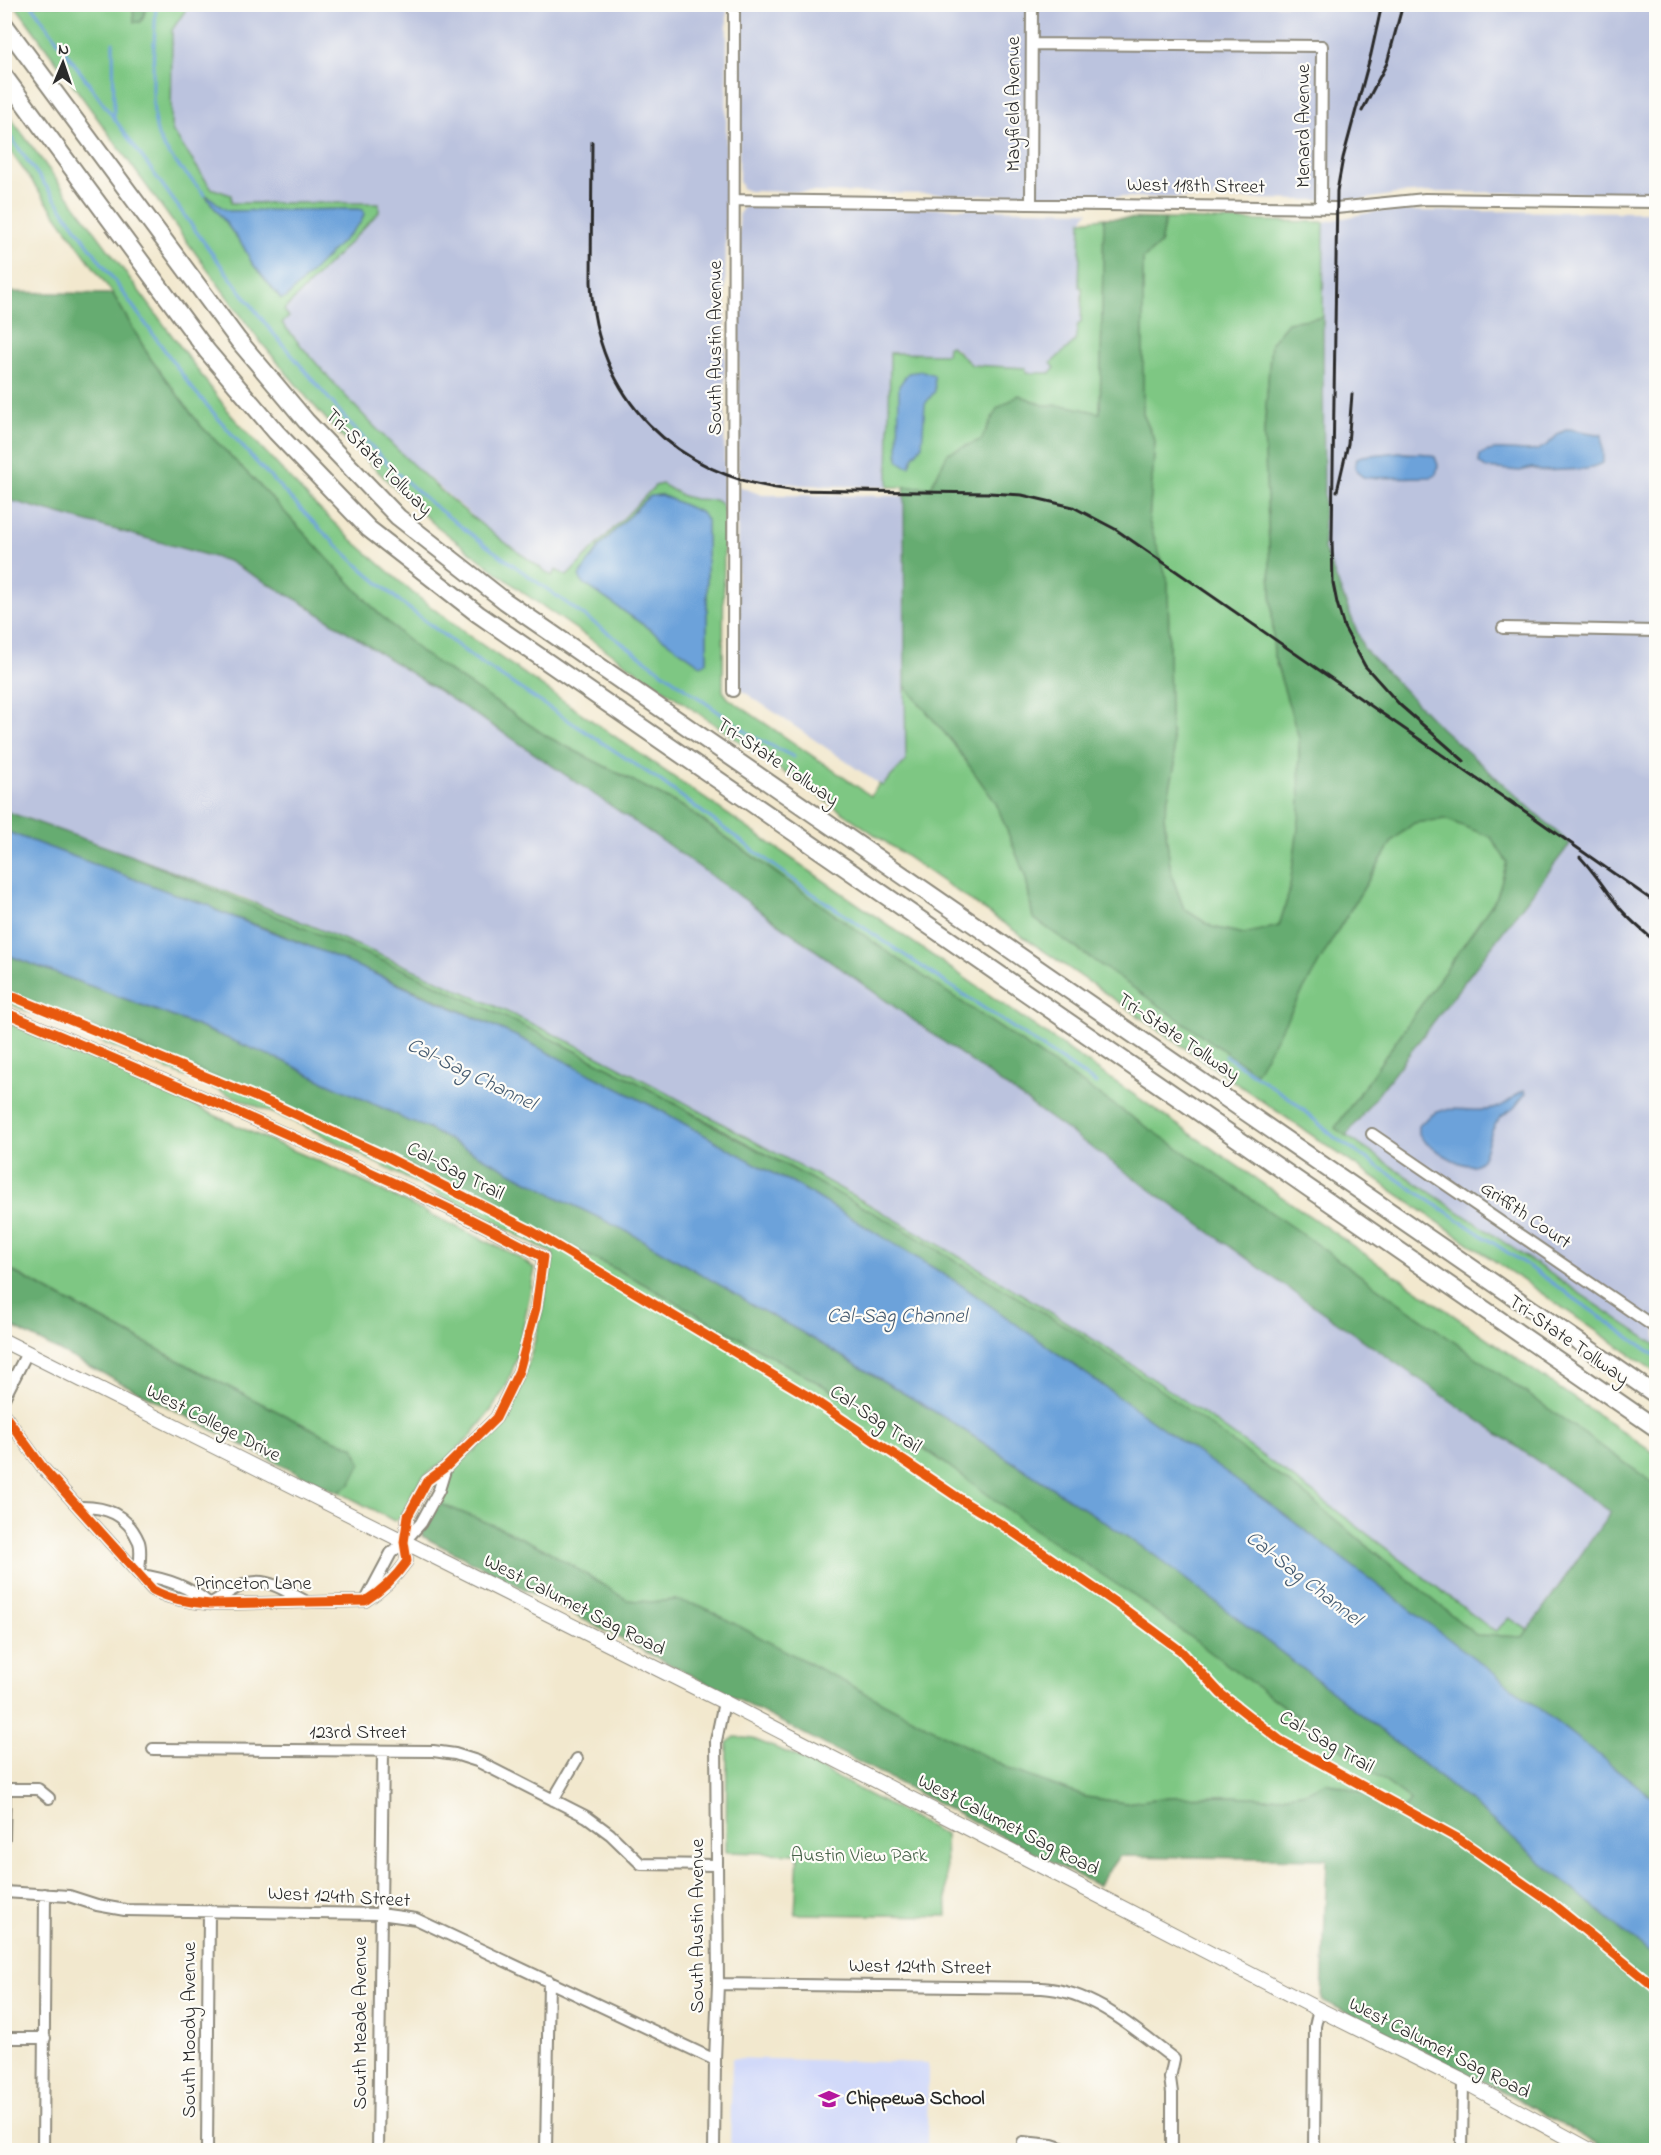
<svg xmlns="http://www.w3.org/2000/svg" width="1661" height="2155" viewBox="0 0 1661 2155" font-family="'Indie Flower',sans-serif">
<style>
.built{fill:#d1d9f9}
.industrial{fill:#bbc3de}
.green{fill:#7ec783;stroke:#547957;stroke-width:1.5;fill-rule:evenodd}
.forest{fill:#66ac71;stroke:#486c4e;stroke-width:1.5}
.water{fill:#6ca2da;stroke:#4c6682;stroke-width:1.5}
.lines{fill:none;stroke-linecap:round;stroke-linejoin:round}
.stream{stroke:#6ca2da;stroke-width:3}
.minor-casing{stroke:#8e8a7c;stroke-width:14}
.major-casing{stroke:#8e8a7c;stroke-width:16}
.highway-casing{stroke:#8e8a7c;stroke-width:20}
.minor{stroke:#fff;stroke-width:10}
.major{stroke:#fff;stroke-width:14}
.highway{stroke:#fff;stroke-width:16}
.rail{stroke:#2b2b2b;stroke-width:3}
.cycleway-casing{stroke:#fdfcf7;stroke-width:13}
.cycleway{stroke:#e8590c;stroke-width:9}
.labels{text-anchor:middle;dominant-baseline:central;stroke-width:4.5;stroke-linejoin:round;paint-order:stroke}
.street-label{font-size:20px;fill:#2b2b2b;stroke:#fdfcf7}
.park-label{font-size:20px;fill:#48624a;stroke:#fdfcf7}
.poi-label{font-size:20px;font-weight:bold;fill:#2b2b2b;stroke:#fdfcf7;text-anchor:start}
.water-label{font-size:21px;font-style:italic;fill:#455b71;stroke:#fdfcf7}
</style>
<rect width="100%" height="100%" fill="#fdfcf7"/>
<filter id="ink" filterUnits="userSpaceOnUse"><feTurbulence type="fractalNoise" baseFrequency=".0167" numOctaves="2"/><feDisplacementMap in="SourceGraphic" scale="12" xChannelSelector="R" yChannelSelector="G"/><feConvolveMatrix kernelMatrix="1 2 1 2 8 2 1 2 1" color-interpolation-filters="sRGB"/></filter>
<filter id="wash" filterUnits="userSpaceOnUse"><feTurbulence type="fractalNoise" baseFrequency=".008" numOctaves="4" result="noise"/><feDisplacementMap in="SourceGraphic" scale="24" xChannelSelector="R" yChannelSelector="G"/><feGaussianBlur stdDeviation="1.35" result="paint"/><feColorMatrix in="noise" values="0 0 0 0 0 0 0 0 0 0 0 0 0 0 0 0 0 1.4 0 .05"/><feComposite in="paint" operator="in"/></filter>
<g filter="url(#wash)">
<rect width="100%" height="100%" fill="#f2e8ce"/>
<path class="built" d="M732,2058L928,2063L927,2150H730Z"/>
<path class="industrial" d="M189,5H727L724,510L721,504L715,500L694,499L683,496L662,484L561,582L491,532L409,461L330,381L282,323L284,310L379,212V203H231V195L211,188L173,132L171,125L172,30Z
M740,5H1656V194L1432,192L1395,194L1360,200H1307L748,191L742,188L739,181Z
M745,205L1089,211L1081,221L1080,227L1081,324H1078L1075,341L1051,363L1055,368L1050,373L1042,374L1026,373V369L972,365L954,347L948,354L890,353L888,487L802,485L750,479L738,474L739,214Z
M1378,211L1656,212V1345L1346,1136L1570,844L1441,728L1364,649L1324,548L1322,491L1324,222Z
M738,486L762,495L904,496L906,761L882,786L743,691L739,686L736,678Z
M5,499L228,561L301,602L507,735L667,844L1288,1288L1611,1512L1528,1630L1509,1618L1495,1632L1379,1543L1139,1369L938,1244L866,1202L579,1046L389,958L240,896L5,811Z"/>
<path class="green" d="M15,5H133L134,22H141L148,5H189L172,30L171,125L173,132L211,188L231,195V203H379V212L284,310L289,317L282,323C335,387 390,447 453,501C484,528 518,552 552,576L556,570L567,576L655,486L662,484L683,496L694,499L715,500L721,504L724,510L723,685V691L728,698L871,796L879,784L882,786L906,761L905,686L953,743L996,803L1026,878L1033,918L1255,1072L1335,935L1393,840L1414,823L1445,819L1491,837L1507,862L1497,897L1335,1128L1656,1345V1372L525,594L434,524L395,488L344,439L308,399L255,335ZM205,195L223,209L230,211L357,209L363,210L286,298L281,299L252,263L243,246ZM661,495L700,512L707,520V659L701,665L582,582L600,546L646,499L651,496Z
M4,109L231,415L310,500L351,539L413,593L465,633L1656,1455V1485L1299,1232L1178,1148L886,951L684,807L548,737L422,653L378,613L267,493L200,425L150,358L113,294L5,144Z
M1104,218L1100,414L1068,406L1043,405L1019,395L997,409L981,440L948,453L931,487H888L890,353L947,354L948,346L950,345L972,365L1026,368V373H1050L1055,368L1051,363L1075,341L1078,324L1081,323L1082,288L1079,287L1081,221Z
M1165,219L1324,222L1323,317L1288,322L1271,343L1264,432L1274,656L1299,738L1300,814L1289,893L1279,926L1244,934L1212,927L1184,909L1171,874L1164,816L1175,764L1170,719L1168,582L1149,521L1155,441L1143,414V259L1160,244Z
M132,856C283,912 431,974 576,1045C637,1075 697,1110 757,1143C887,1213 1015,1286 1138,1369C1261,1451 1378,1542 1495,1632L1509,1618L1528,1630L1523,1637L1476,1635L1304,1494L1232,1443L810,1178L635,1081L558,1042L409,972Z
M4,991L280,1104L401,1161L635,1279L877,1416L1140,1600L1389,1784L1410,1799L1408,1804L1397,1812L1358,1791L1326,1782L1306,1792L1270,1798L1227,1796L1169,1797L1126,1803L1086,1797L1011,1770L675,1600L651,1602L627,1600L548,1551L505,1530L436,1502C443,1488 451,1475 461,1463C472,1452 485,1443 494,1431C532,1381 542,1312 553,1253L302,1125L5,1002Z
M5,1022L83,1050L146,1083L246,1130L334,1168L515,1255L535,1269L517,1357L507,1385L492,1409L470,1437L445,1461L424,1476L414,1490L401,1518L394,1521L339,1492L351,1483L354,1447L330,1438L215,1380L5,1267Z
M735,1737L753,1739L796,1756L945,1835L947,1916L795,1914L798,1854L726,1852L727,1743Z"/>
<path class="forest" d="M133,5H148L141,22H134Z
M1104,218L1165,219L1160,244L1143,259V414L1155,441L1149,521L1168,582L1170,719L1175,764L1164,816L1171,874L1184,909L1212,927L1244,934L1279,926L1289,893L1300,814L1299,738L1274,656L1264,432L1271,343L1288,322L1323,317L1324,548L1364,649L1441,728L1570,844L1346,1136L1335,1128L1497,897L1507,862L1491,837L1445,819L1414,823L1393,840L1335,935L1256,1073L1033,918L1026,878L996,803L953,743L905,686L904,487H931L948,453L981,440L997,409L1019,395L1043,405L1068,406L1100,413Z
M4,292L113,294L150,358L200,425L267,493L378,613L422,653L548,737L683,807L886,951L1178,1148L1299,1232L1656,1485V1800L1478,1661L1278,1510L958,1283L792,1182L781,1178L658,1109L579,1070L574,1065L565,1062L516,1036L426,995L270,930L215,910L209,905L185,898L5,831V811L132,856L409,972L558,1042L635,1081L717,1128L898,1226L1067,1327L1152,1384L1304,1494L1476,1635L1523,1637L1611,1512L1288,1288L667,844L507,735L301,602L228,561L5,499Z
M4,954L187,1022L288,1063L312,1076L398,1115C406,1123 418,1123 427,1128C457,1145 488,1159 518,1176C530,1183 544,1187 555,1196L632,1234L741,1297L748,1303L798,1330L947,1419L1149,1551L1315,1678L1478,1808L1587,1901L1656,1958V2150H1607L1516,2098L1322,2000L1327,1859L1119,1856L1098,1886L422,1536L423,1527L436,1502L505,1530L548,1551L627,1600L651,1602L675,1600L701,1606L1011,1770L1086,1797L1126,1803L1169,1797L1227,1796L1270,1798L1306,1792L1326,1782L1358,1791L1397,1812L1408,1804L1410,1800L1140,1600L1034,1529L926,1449L877,1416L635,1279L401,1161L280,1104L5,991Z
M4,1267L215,1380L330,1438L354,1447L361,1463L351,1483L339,1492L320,1485L5,1323Z"/>
<path class="water" d="M205,195C215,198 220,210 230,211L357,209L363,210L364,214L361,222L293,291L286,298L281,299L252,263L243,246Z
M923,371L934,375L935,391L925,404L922,445L913,457L910,466L904,465L898,460L899,386L908,373Z
M1569,429L1602,435L1603,463L1587,469L1541,471L1532,468L1520,471L1486,468L1479,463L1480,455C1496,444 1519,454 1537,450C1551,446 1555,432 1569,429Z
M1400,452C1412,456 1424,450 1435,457L1438,465L1436,475L1432,477L1369,478L1363,477L1357,472L1355,467L1357,458L1362,456Z
M661,495L700,512L707,520V659L705,663L701,665L582,582L579,576L600,546L646,499L651,496Z
M5,831L185,898L209,905L215,910L329,954L516,1036L658,1109L781,1178L792,1182L958,1283L1278,1510L1478,1661L1656,1800V1958L1587,1901L1478,1808L1315,1678L1149,1551L947,1419L798,1330L748,1303L741,1297L632,1234L555,1196C544,1187 530,1183 518,1176C488,1159 457,1145 427,1128C418,1123 406,1123 398,1115L312,1076L288,1063L187,1022L5,954Z
M1524,1090L1526,1093C1522,1098 1518,1103 1514,1108C1509,1112 1503,1114 1499,1119C1479,1143 1494,1185 1444,1155C1435,1149 1424,1144 1419,1134V1126C1445,1096 1469,1117 1496,1108C1507,1105 1515,1095 1524,1090Z"/>
<g class="lines">
<path class="stream" d="M31,4L214,256L268,327L352,426L396,472L433,505L484,544L752,736L794,757
M156,4C155,35 148,113 159,138C169,159 190,177 205,195
M113,42L114,119
M4,128L192,388L256,462L321,530L359,566L403,604L475,659L662,782L800,885L1097,1084
M1226,1056L1292,1100L1334,1137L1531,1268L1656,1356"/>
</g>
</g>
<g filter="url(#ink)">
<g class="lines">
<defs>
<path id="minor" d="M1032,44L1322,46L1321,207
M734,200L1336,208L1425,199L1656,202
M1031,203L1032,4
M1503,628L1656,631
M733,691L734,4
M4,1012C102,1053 200,1095 297,1139C380,1176 463,1213 543,1257L536,1308L519,1371L496,1418L446,1467L427,1481L408,1516L404,1542L407,1561C395,1578 383,1590 365,1601L210,1604C189,1602 172,1600 153,1590L43,1468L4,1414
M1372,1134L1656,1328
M4,1398L27,1353
M78,1507C106,1506 127,1514 139,1542C142,1551 139,1565 139,1575C165,1578 190,1587 210,1604C255,1575 258,1575 305,1601
M366,1600L391,1553L404,1542L421,1523L439,1490L446,1467
M153,1749L433,1751L455,1754L477,1761L587,1817L610,1834L641,1864L716,1865
M553,1800L577,1759
M4,1839L5,1789H38L49,1798
M4,1892L69,1896L97,1905L125,1910L380,1914L416,1919L715,2060
M718,1984L1042,1988C1094,1991 1135,2030 1174,2059L1170,2078L1172,2093V2150
M4,2038H45
M1023,2142L1052,2145L1067,2150
M43,2150L45,1894
M207,2150L209,1911
M378,2150L383,1751
M546,2150L549,1981
M714,2150L715,2060L718,1984L716,1741L724,1702
M1314,2150L1315,2026L1319,2009
M1462,2150L1463,2081"/>
<path id="major" d="M4,1341L724,1702L1308,2004L1463,2081L1590,2150"/>
<path id="highway" d="M4,24L238,340L306,421L398,517L505,601L1656,1395
M4,76L207,351L276,432L369,529L478,614L1656,1428"/>
</defs>
<use href="#minor" class="minor-casing"/>
<use href="#major" class="major-casing"/>
<use href="#highway" class="highway-casing"/>
<use href="#minor" class="minor"/>
<use href="#major" class="major"/>
<use href="#highway" class="highway"/>
<path class="rail" d="M1382,4L1371,54L1343,158L1337,191L1332,539L1333,583L1337,603L1344,627L1365,666L1400,705L1464,761
M1362,111L1387,63L1403,4
M592,142L591,282C595,398 676,477 790,490L989,493L1022,495L1073,507L1115,529L1516,806
M1337,491L1348,444L1352,394
M1509,800L1656,903
M1580,857C1594,872 1605,889 1618,906C1629,920 1643,931 1656,942"/>
<defs>
<path id="cycleway" d="M4,993L275,1105L385,1156L530,1230L808,1396L966,1503L1001,1524L1119,1605L1181,1651L1221,1694L1281,1741L1459,1839L1550,1902L1656,1988
M4,1012C102,1053 200,1095 297,1139C380,1176 463,1213 543,1257L536,1308L519,1371L496,1418L446,1467L427,1481L408,1516L404,1542L407,1561C395,1578 383,1590 365,1601L210,1604C189,1602 172,1600 153,1590L43,1468L4,1414"/>
</defs>
<use href="#cycleway" class="cycleway-casing"/>
<use href="#cycleway" class="cycleway"/>
</g>
</g>
<defs>
<symbol id="school-bare" viewBox="-9 -9 18 18"><path d="M0-5L7-2L0 1L-7-2ZM-4 1L0 2.5L4 1V4Q0 6-4 4Z" fill="#b5179e" stroke="#fdfcf7" stroke-width="2.5" paint-order="stroke"/></symbol>
</defs>
<g fill-rule="evenodd">
<use href="#school-bare" x="814" y="2084" width="30" height="30"/>
</g>
<g class="labels">
<g class="street-label">
<text transform="translate(1014 104) rotate(-90)">Mayfield Avenue</text>
<text transform="translate(1304 126) rotate(-90)">Menard Avenue</text>
<text transform="translate(1196 187) rotate(1)">West 118th Street</text>
<text transform="translate(716 348) rotate(-90)">South Austin Avenue</text>
<text transform="translate(378 463) rotate(45)">Tri-State Tollway</text>
<text transform="translate(777 763) rotate(34)">Tri-State Tollway</text>
<text transform="translate(1178 1038) rotate(34)">Tri-State Tollway</text>
<text transform="translate(455 1172) rotate(27)">Cal-Sag Trail</text>
<text transform="translate(1525 1216) rotate(34)">Griffith Court</text>
<text transform="translate(1568 1341) rotate(35)">Tri-State Tollway</text>
<text transform="translate(875 1420) rotate(34)">Cal-Sag Trail</text>
<text transform="translate(213 1424) rotate(27)">West College Drive</text>
<text x="253" y="1584">Princeton Lane</text>
<text transform="translate(574 1606) rotate(27)">West Calumet Sag Road</text>
<text x="358" y="1733">123rd Street</text>
<text transform="translate(1326 1743) rotate(30)">Cal-Sag Trail</text>
<text transform="translate(1008 1826) rotate(27)">West Calumet Sag Road</text>
<text transform="translate(339 1898) rotate(3)">West 124th Street</text>
<text transform="translate(698 1926) rotate(-90)">South Austin Avenue</text>
<text transform="translate(920 1968) rotate(1)">West 124th Street</text>
<text transform="translate(361 2023) rotate(-90)">South Meade Avenue</text>
<text transform="translate(190 2030) rotate(-90)">South Moody Avenue</text>
<text transform="translate(1439 2049) rotate(27)">West Calumet Sag Road</text>
</g>
<g class="park-label">
<text x="859" y="1856">Austin View Park</text>
</g>
<g class="poi-label">
<text x="846" y="2099">Chippewa School</text>
</g>
<g class="water-label">
<text transform="translate(471 1075) rotate(26)">Cal-Sag Channel</text>
<text x="897" y="1317">Cal-Sag Channel</text>
<text transform="translate(1303 1579) rotate(38)">Cal-Sag Channel</text>
</g>
</g>
<rect width="1661" height="2155" fill="none" stroke="#fdfcf7" stroke-width="24"/>
<g transform="translate(63 63) rotate(2)" stroke="#fdfcf7" stroke-width="4.5" paint-order="stroke">
<path d="M0-4.5L10 22L0 15L-10 22Z" fill="#2b2b2b"/>
<text y="-9" font-size="16" font-weight="bold" text-anchor="middle" fill="#2b2b2b">N</text>
</g>
</svg>
